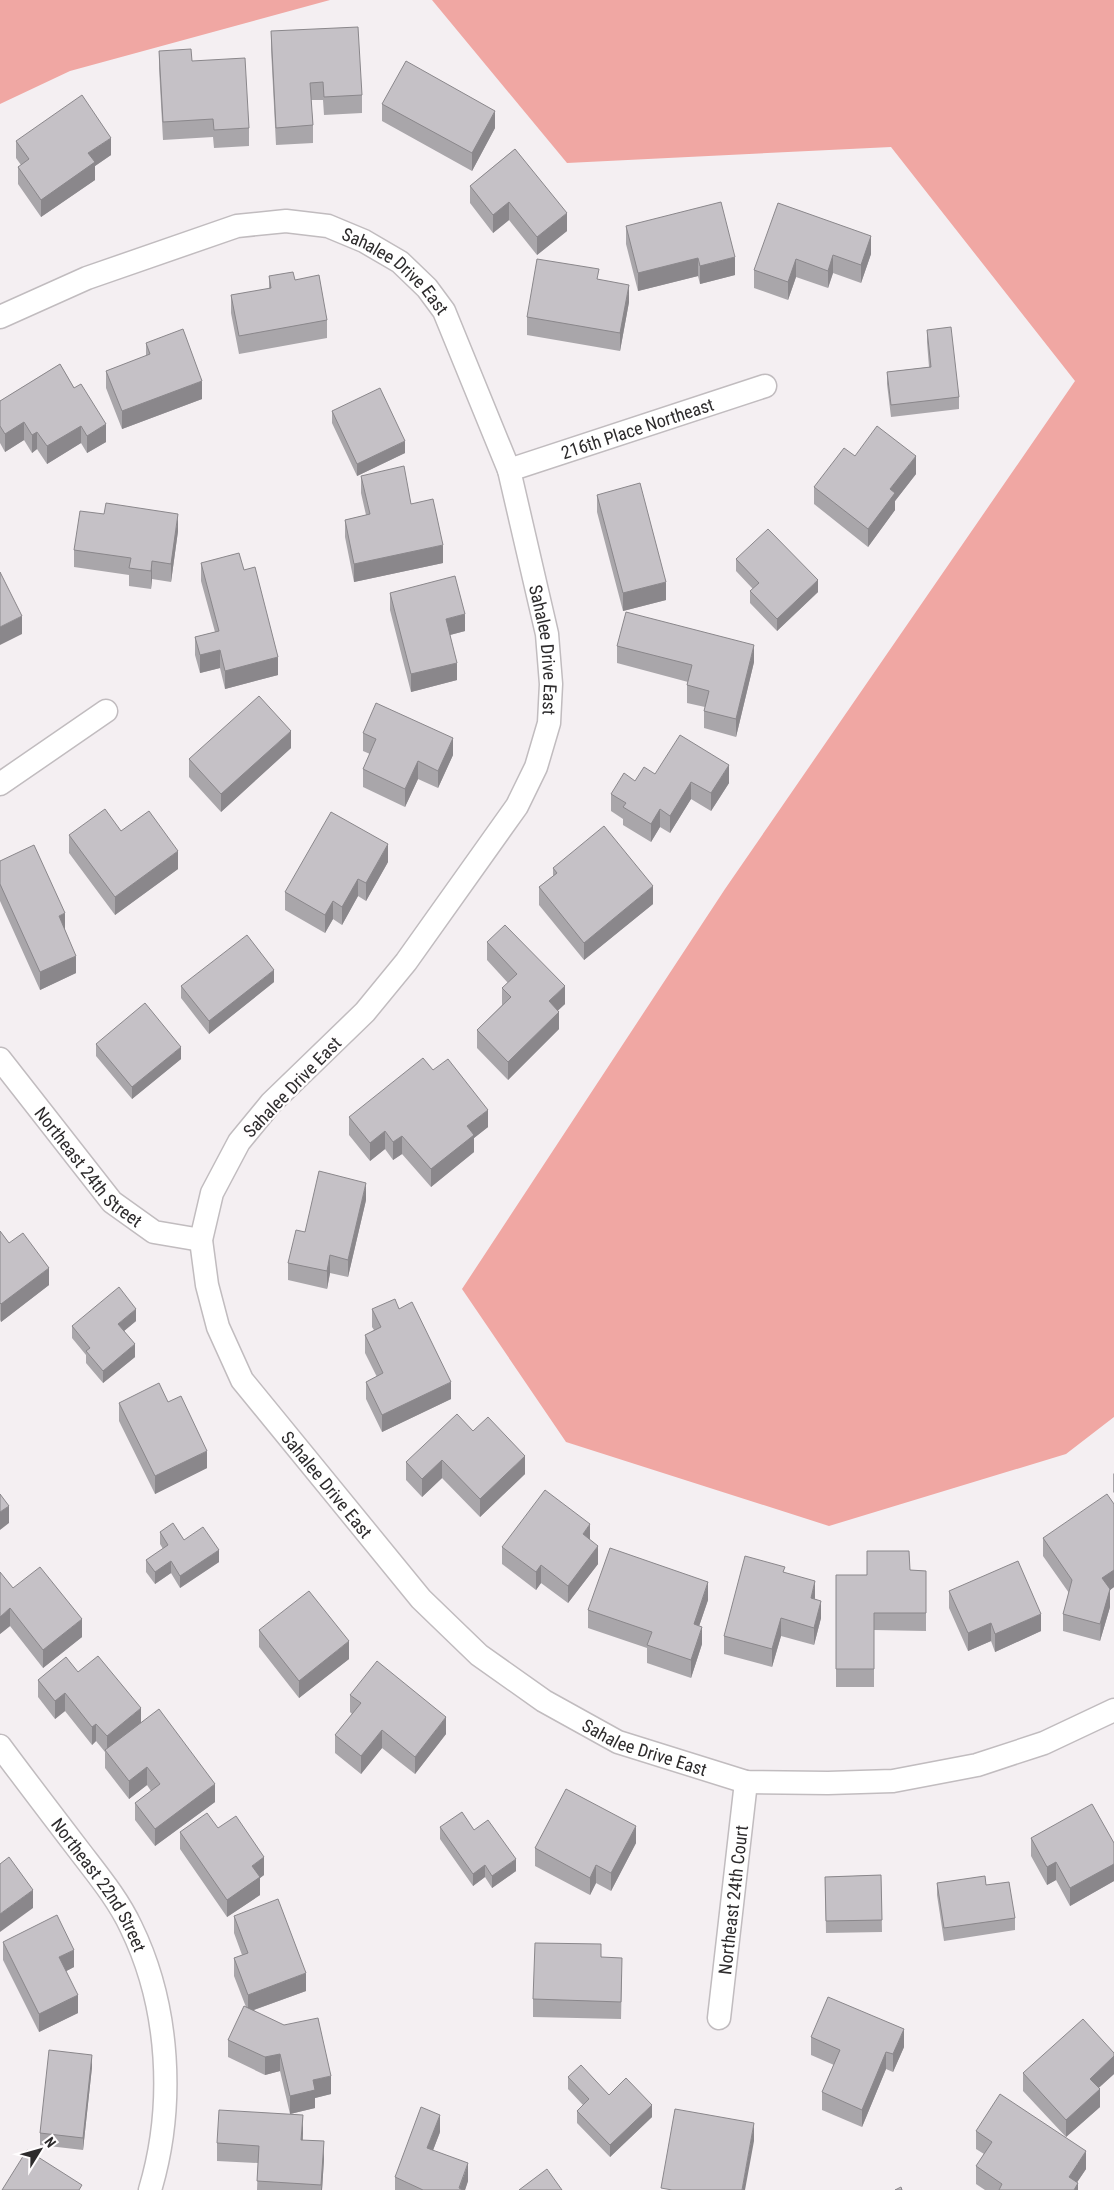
<svg xmlns="http://www.w3.org/2000/svg" width="1114" height="2190" viewBox="0 0 1114 2190" font-family="'Roboto Condensed',sans-serif">
<style>
.green{fill:#f0a7a3}
.lines{fill:none;stroke-linecap:round;stroke-linejoin:round}
.street-casing{stroke:#c1bcbf;stroke-width:25}
.street{stroke:#fff;stroke-width:22}
.wall{fill:#a9a6aa}
.shaded-wall{fill:#8a878b}
.building{fill:#c5c1c6;stroke:#8a878b}
.labels{text-anchor:middle;dominant-baseline:central;stroke-width:4.5;stroke-linejoin:round;paint-order:stroke}
.street-label{font-size:18px;fill:#2d2b2c;stroke:#fffdfe}
</style>
<rect width="100%" height="100%" fill="#f4eff2"/>
<path class="green" d="M0,0H330L70,71L0,104Z
M432,0H1114V1417L1066,1454L829,1526L566,1442L462,1289L725,889L1075,381L891,147L567,163Z"/>
<g class="lines">
<defs>
<g id="street">
<path id="s1" d="M0,317L87,278L237,226L286,221L328,226L364,241L400,262L427,288L444,311L509,470L547,634L551,684L549,723L536,767L517,806L406,962L365,1012L271,1103L239,1142L212,1193L201,1240L207,1285L218,1327L242,1380L421,1599L479,1655L544,1701L618,1742L746,1782L828,1783L893,1781L977,1765L1044,1743L1114,1710"/>
<path id="s2" d="M509,470L765,386"/>
<path d="M0,784L106,711"/>
<path id="s3" d="M0,1059L112,1202L154,1232L201,1240"/>
<path id="s4" d="M0,1746C26,1781 52,1815 78,1849C97,1874 118,1899 131,1927C170,2007 175,2106 150,2190"/>
<path id="s5" d="M719,2018L746,1782"/>
</g>
</defs>
<use href="#street" class="street-casing"/>
<use href="#street" class="street"/>
</g>
<path class="wall" d="M271,31L362,95V113L324,115L323,100H311L313,125V143L276,145L271,49Z
M159,51L192,61L249,128V146L214,148L213,137L163,140L159,68Z
M382,104L495,128L472,171L382,121Z
M16,141L111,155L95,166V180L41,217L18,184V167L21,165L16,158Z
M515,149L567,231L537,255L509,220L493,233L470,203V186Z
M626,226L735,275L700,284L698,276L638,291L626,244Z
M871,236V254L861,283L833,273L828,288L796,277L788,300L754,288V270Z
M269,276L295,280L327,320V338L239,354L231,313V295L269,289Z
M599,279L629,302L620,351L527,335V317Z
M927,330L959,397V409L891,417L887,384V372L929,367L927,342Z
M146,343L202,399L122,429L106,388V371L146,356Z
M60,364L106,442L87,453L81,443L47,464L37,449L32,453L24,440L5,452L0,443V401Z
M332,411L405,453L357,476L332,423Z
M855,456L916,474L895,501V510L868,547L814,504V487Z
M361,476L443,563L354,582L345,537V520L366,515L361,493Z
M597,495L666,600L623,611L597,512Z
M178,531L171,582L152,579L151,589L129,586V575L74,567V550Z
M736,559L818,592L777,631L750,603V591L753,589L736,571Z
M201,563L244,570L278,675L225,689L220,668L200,673L195,655V637L215,632L201,581Z
M390,593L465,631L450,635L457,680L411,692L390,610Z
M617,646L754,662L736,737L704,728V711L705,707L687,703V685L688,682L617,663Z
M363,733L453,755L438,788L418,779L405,807L363,787V769L370,754L363,751Z
M291,748L221,812L189,777V759Z
M655,774L729,783L711,811L691,799L670,833L660,827L651,842L623,825V819L611,811V794L635,781Z
M121,831L178,869L115,915L69,853V835Z
M0,861L65,930L76,973L40,990L0,901Z
M388,862L366,901L358,896L342,925L333,919L325,933L285,910V892Z
M553,868L653,904L584,960L539,905V887L553,876Z
M487,942L565,1004L558,1010L559,1029L508,1080L477,1048V1030L502,1005V988L508,983L487,960Z
M274,982L209,1034L181,998V986Z
M96,1044L181,1059L132,1099L96,1056Z
M433,1070L488,1127L474,1138V1152L431,1187L402,1154L393,1160L385,1149L370,1161L349,1135V1117Z
M366,1200L348,1277L330,1273L327,1289L288,1280V1263L305,1232Z
M0,1231L9,1243L49,1285L1,1322L0,1320Z
M372,1309H399L451,1399L382,1432L366,1399V1382L377,1377L365,1353V1335L374,1330L372,1327Z
M136,1321L124,1331L135,1357L103,1383L86,1363V1355L72,1338V1326Z
M168,1402L207,1468L155,1494L119,1421V1403Z
M473,1431L525,1474L480,1517L442,1478L422,1497L406,1480V1462Z
M1114,1473V1493L1113,1492V1474Z
M1114,1504V1587L1110,1590V1607L1100,1641L1063,1631V1614L1069,1593L1043,1556V1538Z
M160,1532L184,1540L219,1562L180,1588L171,1573L155,1584L146,1572V1560L163,1549L160,1544Z
M590,1540L598,1564L568,1603L541,1583L536,1590L502,1564V1547Z
M910,1570L926,1571V1631L874,1630V1687H836V1575H867Z
M785,1573L815,1599L821,1618L814,1645L781,1636L772,1667L724,1654V1636Z
M13,1588L82,1637L43,1668L10,1626L0,1634Z
M949,1591L1041,1631L995,1652L991,1641L968,1651L949,1608Z
M708,1600L699,1626L702,1644L691,1678L647,1663V1648L588,1628V1610Z
M259,1630L349,1659L299,1698L259,1647Z
M78,1672L141,1723L215,1802L155,1846L135,1820V1803L151,1791L147,1785L129,1799L105,1768V1752L96,1741L92,1745L65,1711L55,1719L38,1697V1680Z
M350,1695L446,1734L415,1774L382,1748L361,1774L335,1753V1735L352,1714L350,1712Z
M440,1827L474,1830L516,1871L492,1888L485,1877L473,1886L440,1839Z
M218,1828L264,1875L260,1878V1895L227,1917L180,1849V1832Z
M1031,1838L1114,1843V1881L1070,1906L1056,1880L1047,1885L1031,1856Z
M636,1843L611,1891L596,1883L590,1895L535,1866V1848Z
M881,1875L882,1932L826,1933L825,1877Z
M937,1883L1015,1918V1930L944,1941L937,1895Z
M234,1916L306,1991L254,2010L331,2094L315,2098V2108L290,2114L280,2071L265,2075L228,2057V2040L246,2007L234,1976V1958L242,1955L234,1933Z
M3,1942L74,1967L66,1971L78,2013L39,2032L3,1960Z
M601,1957L622,1975L621,2019L533,2017V1999Z
M811,2037L904,2047L893,2072L886,2069L862,2127L822,2110V2092L834,2065L811,2055Z
M1114,2053V2074L1098,2088L1100,2107L1066,2137L1023,2091V2073Z
M92,2067L83,2150L40,2145V2133Z
M568,2077L609,2095L652,2117L610,2157L577,2123V2111L583,2105L568,2089Z
M976,2131L1086,2169L1077,2182L1078,2190H985L976,2184V2166L984,2154L976,2149Z
M440,2132L433,2150L468,2181L465,2190H395V2177Z
M303,2133V2140L324,2159L322,2190H257L258,2163L217,2161V2143Z"/>
<path class="shaded-wall" d="M495,111V128L472,171V153Z
M111,138V155L95,166V180L41,217V200L88,153Z
M509,202V220L493,233V215Z
M567,213V231L537,255V237Z
M871,236V254L861,283V265Z
M833,255V273L828,288V271Z
M735,257V275L700,284V266Z
M698,258V276L638,291V273Z
M796,259V277L788,300V282Z
M629,285V302L620,351V333Z
M202,381V399L122,429V411Z
M24,422V440L5,452V434Z
M106,424V442L87,453V436Z
M81,426V443L47,464V446Z
M37,432V449L32,453V435Z
M405,441V453L357,476V464Z
M916,456V474L895,501V510L868,547V529L890,489Z
M178,514V531L171,582V564Z
M443,545V563L354,582V564Z
M152,561V579L151,589V571Z
M818,580V592L777,631V619Z
M666,582V600L623,611V593Z
M465,614V631L446,636V619Z
M22,616V634L0,645V627Z
M754,645V662L736,737V719Z
M220,650V668L200,673V655Z
M278,657V675L225,689V671Z
M457,663V680L411,692V674Z
M291,731V748L221,812V794Z
M453,738V755L438,788V771Z
M418,761V779L405,807V789Z
M729,765V783L711,811V793Z
M691,782V799L670,833V816Z
M660,809V827L651,842V824Z
M388,844V862L366,901V883Z
M178,851V869L115,915V897Z
M358,879V896L342,925V907Z
M653,886V904L584,960V943Z
M333,901V919L325,933V915Z
M65,913V931L59,916Z
M76,956V973L40,990V972Z
M274,970V982L209,1034V1021Z
M565,986V1004L549,1019V1001Z
M559,1012V1029L508,1080V1062Z
M181,1047V1059L132,1099V1087Z
M488,1110V1127L474,1138V1152L431,1187V1169L467,1126Z
M385,1131V1149L370,1161V1143Z
M402,1136V1154L393,1160V1142Z
M366,1183V1200L348,1277V1260Z
M330,1255V1273L327,1289V1271Z
M49,1268V1285L1,1322V1304Z
M136,1309V1321L118,1336V1324Z
M135,1344V1357L103,1383V1371Z
M451,1382V1399L382,1432V1415Z
M207,1451V1468L155,1494V1476Z
M525,1456V1474L480,1517V1499Z
M442,1460V1478L422,1497V1479Z
M9,1506V1523L0,1530V1512Z
M590,1524V1542L583,1534Z
M598,1546V1564L568,1603V1586Z
M219,1550V1562L180,1588V1576Z
M171,1561V1573L155,1584V1572Z
M541,1565V1583L536,1590V1572Z
M1114,1570V1587L1110,1590V1607L1100,1641L1102,1578Z
M815,1581V1599L811,1598Z
M708,1582V1600L694,1641V1624Z
M821,1601V1618L814,1645V1628Z
M10,1608V1626L0,1634V1617Z
M1041,1614V1631L995,1652V1634Z
M781,1618V1636L772,1667V1649Z
M82,1619V1637L43,1668V1650Z
M991,1623V1641L968,1651V1633Z
M702,1627V1644L691,1678V1660Z
M349,1641V1659L299,1698V1681Z
M65,1693V1711L55,1719V1701Z
M141,1708V1726L107,1752V1736Z
M446,1717V1734L415,1774V1757Z
M96,1724V1741L92,1745V1727Z
M382,1730V1748L361,1774V1756Z
M147,1767V1785L129,1799V1781Z
M215,1784V1802L155,1846V1829Z
M636,1826V1843L611,1891V1873Z
M264,1857V1875L260,1878V1895L227,1917V1900L252,1866Z
M516,1859V1871L492,1888V1876Z
M1056,1862V1880L1047,1885V1867Z
M1114,1864V1881L1070,1906V1888Z
M485,1865V1877L473,1886V1874Z
M596,1865V1883L590,1895V1878Z
M33,1890V1908L0,1932V1914Z
M74,1950V1967L59,1975V1957Z
M306,1973V1991L248,2012V1995Z
M78,1995V2013L39,2032V2014Z
M904,2029V2047L893,2072V2054Z
M886,2052V2069L862,2127V2110Z
M280,2054V2071L265,2075V2057Z
M92,2055V2067L83,2150V2138Z
M1114,2056V2074L1090,2096V2079Z
M331,2076V2094L315,2098V2108L290,2114V2096L313,2080Z
M1100,2089V2107L1066,2137V2120Z
M652,2105V2117L610,2157V2145Z
M303,2115V2133L301,2158V2140Z
M440,2115V2132L427,2166V2148Z
M754,2123V2141L745,2190H742Z
M324,2141V2159L322,2190H321Z
M1086,2151V2169L1072,2190L1069,2177Z
M468,2163V2181L465,2190H459Z
M1078,2183V2190H1074Z"/>
<path class="building" d="M358,27L362,95L324,97L323,82L310,83L313,125L276,128L271,31Z
M191,49L192,61L245,58L249,128L214,130L213,119L163,122L159,51Z
M406,61L495,111L472,153L382,104Z
M82,95L111,138L88,153L95,162L41,200L18,167L29,159L16,141Z
M515,149L567,213L537,237L509,202L493,215L470,186Z
M721,202L735,257L700,266L698,258L638,273L626,226Z
M778,203L871,236L861,265L833,255L828,271L796,259L788,282L754,270Z
M537,259L599,269L597,279L629,285L620,333L527,317Z
M293,272L295,280L319,275L327,320L239,336L231,295L271,288L269,276Z
M951,327L959,397L891,405L887,372L931,367L927,330Z
M183,329L202,381L122,411L106,371L150,354L146,343Z
M60,364L74,388L81,384L106,424L87,436L81,426L47,446L37,432L32,435L24,422L5,434L0,426V401Z
M380,388L405,441L357,464L332,411Z
M877,426L916,456L890,489L895,493L868,529L814,487L844,448L855,456Z
M404,466L411,504L433,499L443,545L354,564L345,520L370,514L361,476Z
M640,483L666,582L623,593L597,495Z
M106,503L178,514L171,564L152,561L151,571L129,568L131,558L74,550L80,511L104,514Z
M768,529L818,580L777,619L750,591L759,583L736,559Z
M239,553L244,570L255,567L278,657L225,671L220,650L200,655L195,637L219,631L201,563Z
M0,572L22,616L0,627Z
M455,576L465,614L446,619L457,663L411,674L390,593Z
M626,612L754,645L736,719L704,711L709,691L687,685L692,665L617,646Z
M259,696L291,731L221,794L189,759Z
M376,703L453,738L438,771L418,761L405,789L363,769L376,739L363,733Z
M680,735L729,765L711,793L691,782L670,816L660,809L651,824L623,807L626,803L611,794L624,773L635,781L644,767L655,774Z
M105,809L121,831L149,811L178,851L115,897L69,835Z
M331,812L388,844L366,883L358,879L342,907L333,901L325,915L285,892Z
M604,826L653,886L584,943L539,887L557,873L553,868Z
M34,845L65,913L59,916L76,956L40,972L0,884V861Z
M505,925L565,986L549,1001L559,1012L508,1062L477,1030L511,997L502,988L517,974L487,942Z
M247,935L274,970L209,1021L181,986Z
M145,1003L181,1047L132,1087L96,1044Z
M423,1058L433,1070L448,1059L488,1110L467,1126L474,1135L431,1169L402,1136L393,1142L385,1131L370,1143L349,1117Z
M319,1171L366,1183L348,1260L330,1255L327,1271L288,1263L296,1230L305,1232Z
M0,1231L9,1243L23,1233L49,1268L1,1304L0,1303Z
M119,1287L136,1309L118,1324L135,1344L103,1371L86,1351L90,1348L72,1326Z
M395,1299L399,1309L412,1302L451,1382L382,1415L366,1382L383,1373L365,1335L381,1327L372,1309Z
M159,1383L168,1402L181,1396L207,1451L155,1476L119,1403Z
M457,1414L473,1431L488,1417L525,1456L480,1499L442,1460L422,1479L406,1462Z
M545,1490L590,1524L583,1534L598,1546L568,1586L541,1565L536,1572L502,1547Z
M0,1494L9,1506L0,1512Z
M1107,1494L1114,1504V1570L1102,1578L1110,1589L1100,1624L1063,1614L1072,1580L1043,1538Z
M173,1523L184,1540L203,1527L219,1550L180,1576L171,1561L155,1572L146,1560L168,1545L160,1532Z
M610,1548L708,1582L694,1624L702,1627L691,1660L647,1645L652,1632L588,1610Z
M867,1551H909L910,1570L926,1571V1613H874V1669H836V1575H867Z
M745,1556L785,1567L783,1572L815,1581L811,1598L821,1601L814,1628L781,1618L772,1649L724,1636Z
M1018,1561L1041,1614L995,1634L991,1623L968,1633L949,1591Z
M40,1567L82,1619L43,1650L10,1608L0,1617V1572L13,1588Z
M309,1591L349,1641L299,1681L259,1630Z
M98,1656L141,1708L107,1736L96,1724L92,1727L65,1693L55,1701L38,1680L66,1657L78,1672Z
M377,1661L446,1717L415,1757L382,1730L361,1756L335,1735L361,1703L350,1695Z
M159,1709L215,1784L155,1829L135,1803L160,1784L147,1767L129,1781L105,1750Z
M566,1789L636,1826L611,1873L596,1865L590,1878L535,1848Z
M1092,1804L1114,1843V1864L1070,1888L1056,1862L1047,1867L1031,1838Z
M462,1812L474,1830L488,1820L516,1859L492,1876L485,1865L473,1874L440,1827Z
M207,1813L218,1828L236,1816L264,1857L252,1866L260,1877L227,1900L180,1832Z
M9,1857L33,1890L0,1914V1864Z
M881,1875L882,1920L826,1921L825,1877Z
M985,1876L986,1885L1009,1882L1015,1918L944,1928L937,1883Z
M278,1899L306,1973L248,1995L234,1958L248,1953L234,1916Z
M57,1915L74,1950L59,1957L78,1995L39,2014L3,1942Z
M535,1943L601,1944V1957L622,1958L621,2002L533,1999Z
M828,1997L904,2029L893,2054L886,2052L862,2110L822,2092L840,2050L811,2037Z
M244,2006L284,2025L318,2018L331,2076L313,2080L315,2090L290,2096L280,2054L265,2057L228,2040Z
M1083,2019L1114,2053V2056L1090,2079L1100,2089L1066,2120L1023,2073Z
M49,2050L92,2055L83,2138L40,2133Z
M581,2065L609,2095L626,2078L652,2105L610,2145L577,2111L589,2099L568,2077Z
M1000,2094L1086,2151L1069,2177L1078,2183L1074,2190H999L1002,2184L976,2166L992,2142L976,2131Z
M421,2107L440,2115L427,2148L468,2163L459,2188L463,2190H423L395,2177Z
M675,2109L754,2123L742,2190H672L661,2188Z
M219,2110L303,2115L301,2140L324,2141L321,2185L257,2181L259,2146L217,2143Z
M27,2150L82,2185L79,2190H2Z
M547,2169L562,2190H519Z
M901,2187L902,2190H895Z"/>
<g class="labels">
<g class="street-label">
<text stroke="none"><textPath href="#s1" startOffset="428">Sahalee Drive East</textPath></text>
<text stroke="none"><textPath href="#s2" startOffset="135">216th Place Northeast</textPath></text>
<text stroke="none"><textPath href="#s1" startOffset="848">Sahalee Drive East</textPath></text>
<text transform="translate(292 1087) rotate(-46)">Sahalee Drive East</text>
<text stroke="none"><textPath href="#s3" startOffset="140">Northeast 24th Street</textPath></text>
<text stroke="none"><textPath href="#s1" startOffset="1836">Sahalee Drive East</textPath></text>
<text stroke="none"><textPath href="#s1" startOffset="2256">Sahalee Drive East</textPath></text>
<text stroke="none"><textPath href="#s4" startOffset="171">Northeast 22nd Street</textPath></text>
<text stroke="none"><textPath href="#s5" startOffset="119">Northeast 24th Court</textPath></text>
</g>
</g>
<g transform="translate(40 2150) rotate(53)" stroke="#fffdfe" stroke-width="4" paint-order="stroke">
<path d="M0-4L9 19L0 12L-9 19Z" fill="#2d2b2c"/>
<text y="-8" font-size="14" font-weight="bold" text-anchor="middle" fill="#2d2b2c">N</text>
</g>
</svg>
